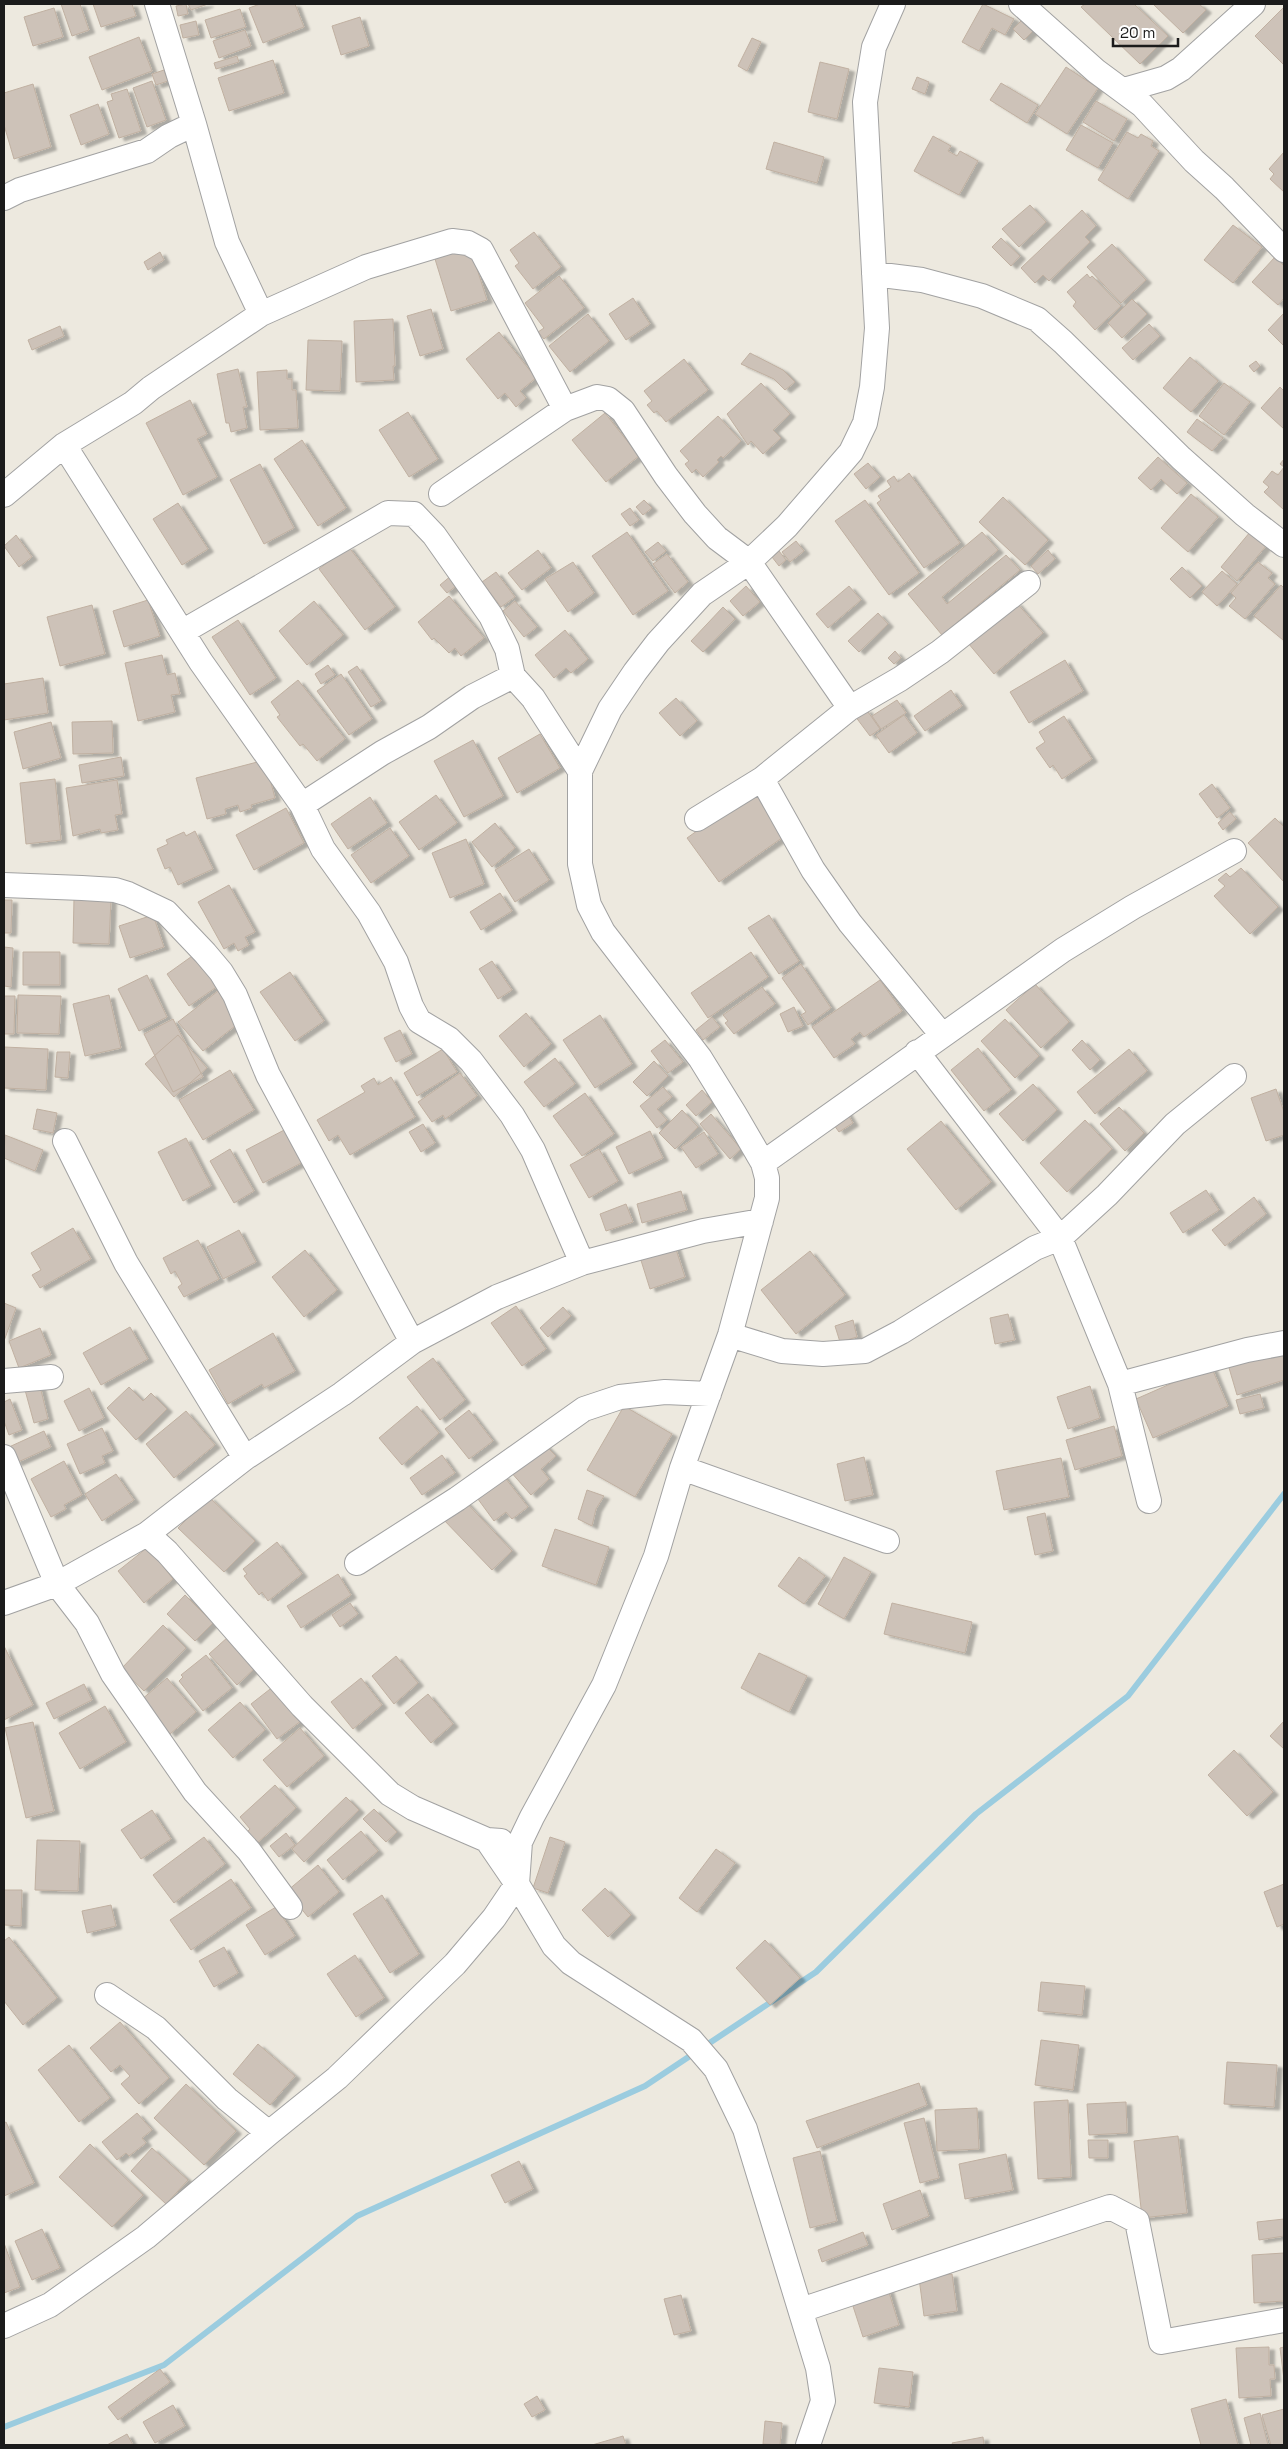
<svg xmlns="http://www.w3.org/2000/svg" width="1288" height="2449" viewBox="0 0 1288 2449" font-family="'Space Grotesk',sans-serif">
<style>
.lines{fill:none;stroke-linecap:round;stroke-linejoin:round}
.stream{stroke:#9bccdf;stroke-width:6}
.building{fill:#cdc2b8;stroke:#c0b0a1;filter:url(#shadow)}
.minor-casing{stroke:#a2a2a2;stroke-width:26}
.minor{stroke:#fff;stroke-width:24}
</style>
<defs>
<filter id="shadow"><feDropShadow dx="5.5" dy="3" stdDeviation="1" flood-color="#0004"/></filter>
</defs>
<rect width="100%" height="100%" fill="#ede9df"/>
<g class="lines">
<path class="stream" d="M4,2427L164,2365L357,2216L645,2086L816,1972L976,1814L1128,1696L1284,1494"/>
</g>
<path class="building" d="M61,4H80L89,30L72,36Z
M93,4H132L136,16L101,27Z
M186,4L188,14L178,16L176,6Z
M188,4H208L191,10Z
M260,4H295L304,27L263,43L249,8Z
M983,4L1014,19L1005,35L992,28L979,51L962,42Z
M1085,4H1134L1168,36L1140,64L1081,7Z
M1153,4H1199L1206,10L1183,33Z
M1284,7V65L1255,36Z
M54,8L63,37L33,46L24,17Z
M240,9L246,27L211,38L205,20Z
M1026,16L1037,27L1024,40L1013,29Z
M360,17L369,46L341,55L332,26Z
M196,21L199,35L183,38L180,25Z
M245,30L251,46L219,58L213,41Z
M139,37L152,71L102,90L89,57Z
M752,38L761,42L747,71L738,66Z
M237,56L239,62L216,69L214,63Z
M273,60L284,93L229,111L218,78Z
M820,62L849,69L837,119L808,112Z
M1066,67L1098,88L1067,134L1035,114Z
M164,70L168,81L156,85L152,74Z
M917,77L929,82L925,94L912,89Z
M152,81L166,120L147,127L133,88Z
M1001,83L1038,105L1027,123L990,100Z
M33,84L51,147L14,159L4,125V93Z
M127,89L141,131L119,138L107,102L113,100L111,94Z
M1096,101L1127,119L1114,141L1083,122Z
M98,104L109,134L81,145L70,115Z
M1081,125L1113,143L1098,168L1066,150Z
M1127,132L1138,138L1141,134L1153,141L1151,146L1159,151L1128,199L1098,180Z
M933,136L951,146L948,151L957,156L960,151L978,161L959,195L914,171Z
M774,142L824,157L817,183L766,169Z
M1284,152V192L1270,179L1274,174L1269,169Z
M1030,205L1046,222L1019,247L1002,229Z
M1082,210L1096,226L1085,237L1090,242L1049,281L1043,275L1035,283L1021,268Z
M1233,225L1262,247L1233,283L1204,260Z
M534,232L561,267L533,289L515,266L519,263L510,250Z
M1001,238L1020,256L1011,266L992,247Z
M1112,244L1146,280L1121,303L1087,267Z
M470,247L487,300L451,311L435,259Z
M160,252L164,260L148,270L144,262Z
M1275,257L1284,266V298L1278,305L1252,282Z
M1087,274L1090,278L1092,276L1121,306L1095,330L1073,306L1076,302L1067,292Z
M559,276L584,308L544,339L538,332L544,328L525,303Z
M633,298L650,324L626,340L609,314Z
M1132,299L1147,314L1122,338L1108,323Z
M431,309L443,349L420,356L407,316Z
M1284,313V346L1268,330Z
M588,314L609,341L570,372L549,346Z
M393,319L395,366H393L394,380L356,382L354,321Z
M1149,324L1160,336L1133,360L1122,348Z
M60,326L64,336L32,350L28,340Z
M499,332L536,378L520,391L526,398L516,407L505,393L498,399L466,359Z
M308,340L342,341L340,391L306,390Z
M750,353L783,370L795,382L785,390L774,379L741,364Z
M1190,357L1218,381L1191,412L1163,388Z
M684,359L708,390L666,422L657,411L654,413L647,405L652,401L644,391Z
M1256,361L1260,366L1254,372L1249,366Z
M238,369L247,407H243L247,428L231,432L229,423H226L217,374Z
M287,370V379H292V390H296L298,428L260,430L257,372Z
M761,383L790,414L773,430L781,438L763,454L751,441L748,445L727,414Z
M1224,383L1250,402L1224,435L1199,416Z
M1280,387L1284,391V429L1261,408Z
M190,400L207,434L197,439L217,477L183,495L146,423Z
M408,412L438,459L409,477L379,430Z
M605,413L639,456L606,482L572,440Z
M718,416L741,441L723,458L721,456L717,460L719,462L703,477L696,469L692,473L685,464L689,461L680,451Z
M1197,419L1223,438L1212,451L1187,432Z
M302,440L346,508L318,526L274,459Z
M1158,457L1187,483L1177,494L1161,479L1151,490L1138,478Z
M1284,459V508L1283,509L1264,492L1269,487L1263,482L1272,471L1278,475L1284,467L1280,464Z
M868,463L880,477L866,489L854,474Z
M260,464L294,528L264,544L230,480Z
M909,473L960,543L924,568L877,503L881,500L878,496L891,487L887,481L894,476L898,482Z
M1191,494L1218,517L1188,552L1161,528Z
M1003,497L1048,540L1025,565L979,522Z
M644,500L652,508L643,515L636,507Z
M865,500L919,573L889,595L835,521Z
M178,503L208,549L182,565L153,519Z
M630,508L639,520L630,526L621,514Z
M1255,526L1271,540L1237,581L1221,567Z
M627,532L668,591L633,615L592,556Z
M982,532L998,550L942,597L947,604L1006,555L1020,570L942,635L908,594Z
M16,535L32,557L19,567L4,546Z
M796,541L804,551L790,562L782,552Z
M658,542L666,551L653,561L645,552Z
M348,546L395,607L365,630L319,569Z
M538,550L551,568L522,590L508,573Z
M1048,550L1055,559L1038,574L1031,566Z
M779,551L786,560L779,566L772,557Z
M667,554L688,582L675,593L653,564Z
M573,562L594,593L568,612L545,579Z
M1258,562L1272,573L1268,578L1275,584L1245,619L1229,606L1236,598L1231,593Z
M1182,567L1202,586L1190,598L1170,579Z
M1222,571L1237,584L1217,606L1202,592Z
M496,572L515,597L501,607L482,582Z
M452,575L460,583L447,593L440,585Z
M1281,585L1284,588L1283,640L1254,616Z
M746,586L760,602L743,616L730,601Z
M849,586L861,600L828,628L816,614Z
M449,596L484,638L461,656L455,648L449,653L434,638L432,640L418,622Z
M148,600L160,636L124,647L113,611Z
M314,601L343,635L307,665L279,631Z
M515,601L537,627L524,637L503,611Z
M1016,602L1043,633L994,674L968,643Z
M92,605L105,654L60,666L47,617Z
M723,607L735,619L703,652L691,641Z
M878,613L888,624L859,652L848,641Z
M238,620L276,678L250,695L212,637Z
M565,630L588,659L571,673L566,668L554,678L535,655Z
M895,651L901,658L894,664L888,658Z
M162,655L167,675L175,673L180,694L171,695L175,712L138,721L125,663Z
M1065,660L1083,691L1029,723L1010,692Z
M328,665L335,675L321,684L315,674Z
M357,666L381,701L371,707L348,672Z
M341,674L372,719L349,735L317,691Z
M43,678L48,713L4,720V684Z
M298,680L345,739L317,761L303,744L300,746L277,717L280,715L271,702Z
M951,690L962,706L925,731L914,716Z
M676,698L697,721L680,736L659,713Z
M897,700L906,713L881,729L872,716Z
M866,709L880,729L870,736L855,716Z
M904,715L917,733L889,753L876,735Z
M1064,716L1092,759L1062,779L1053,765L1050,768L1036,748L1045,742L1039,732Z
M112,721L113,753L73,754L72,722Z
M51,722L61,758L23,769L14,732Z
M540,734L560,768L517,793L498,758Z
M473,740L503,796L464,817L434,761Z
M121,757L124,776L82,783L79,765Z
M265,760L275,798L251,805L252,808L240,812L238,805L225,809L226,814L207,819L196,778Z
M55,779L61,840L26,844L20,783Z
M117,780L122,814L115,815L118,830L101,833L100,829L73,836L66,788Z
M1212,784L1230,808L1217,818L1199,794Z
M757,788L789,833L719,882L687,838Z
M436,795L457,823L419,850L399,822Z
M370,797L387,823L348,849L331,824Z
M286,808L304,843L254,870L236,835Z
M1230,812L1236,819L1223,830L1218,823Z
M1275,818L1284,827V882L1248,843Z
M495,823L515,848L492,867L472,842Z
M390,828L409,856L371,883L351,855Z
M195,831L213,869L178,885L170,867L165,869L157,849L168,844L166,840L184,832L186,836Z
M466,839L484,884L450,898L432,853Z
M529,849L549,880L515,902L495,870Z
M1241,868L1278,907L1250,934L1214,896L1225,886L1218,880L1226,873L1230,877Z
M229,885L255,932L245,937L249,945L238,951L234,943L224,949L198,902Z
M500,893L512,911L481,930L470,912Z
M74,898L111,899L109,944L73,943Z
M4,900H12L11,933H4Z
M153,915L164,947L130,958L119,926Z
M769,915L799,961L779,974L748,928Z
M4,947L13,948L11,987L4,986Z
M23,952H60V985H23Z
M751,952L768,977L708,1018L691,993Z
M195,954L218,986L189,1006L167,974Z
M492,961L512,990L498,999L479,969Z
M801,964L831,1008L808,1025L801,1015L806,1012L782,978Z
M290,972L324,1021L295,1041L260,992Z
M147,975L167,1017L139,1031L118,989Z
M880,980L902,1011L864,1037L860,1032L851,1039L855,1044L834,1058L812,1027Z
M1035,984L1069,1022L1041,1048L1006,1010Z
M762,987L775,1004L734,1034L725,1023L728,1021L723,1015Z
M218,991L239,1023L203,1051L178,1022Z
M18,995L61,996L59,1034L17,1033Z
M109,995L121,1048L85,1056L73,1004Z
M4,996H15L14,1034H4Z
M794,1007L803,1026L788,1032L780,1014Z
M526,1013L551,1044L524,1067L499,1036Z
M600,1015L632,1064L595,1088L563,1040Z
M712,1017L720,1027L703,1040L696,1030Z
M173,1019L203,1077L173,1092L144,1034Z
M1005,1019L1039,1056L1015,1078L981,1041Z
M400,1030L412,1054L396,1062L384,1038Z
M178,1035L207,1068L174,1097L145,1064Z
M665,1040L683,1062L668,1073L651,1051Z
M1082,1040L1100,1060L1090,1070L1072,1050Z
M4,1047L48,1049L46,1090L4,1088Z
M978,1048L1011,1090L984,1111L951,1070Z
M443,1049L457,1072L417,1096L404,1073Z
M1129,1049L1147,1071L1095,1114L1077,1092Z
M57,1052H70L68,1078L55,1077Z
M555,1058L575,1084L544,1107L524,1082Z
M654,1061L668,1076L647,1096L633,1082Z
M230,1070L254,1110L203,1140L179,1100Z
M460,1073L477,1096L445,1119L443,1115L432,1122L418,1102Z
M391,1077L415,1117L350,1155L338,1135L329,1141L317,1120L365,1092L361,1086L374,1078L378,1085Z
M1033,1084L1057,1110L1023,1141L999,1114Z
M663,1087L672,1097L657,1109L667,1120L657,1128L640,1106Z
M1276,1089L1284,1112V1135L1266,1141L1251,1098Z
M702,1090L712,1102L696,1116L686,1105Z
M585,1093L614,1134L582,1156L553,1116Z
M1119,1107L1144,1133L1125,1151L1100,1124Z
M844,1108L853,1123L839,1132L829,1118Z
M37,1109L57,1113L53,1133L33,1129Z
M682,1110L698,1127L675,1149L659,1133Z
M711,1114L741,1149L730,1159L700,1124Z
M1085,1120L1112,1149L1067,1192L1040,1163Z
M941,1121L991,1182L956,1210L907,1149Z
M423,1124L435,1143L421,1152L409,1132Z
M288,1128L305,1161L263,1183L246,1150Z
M650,1131L663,1158L629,1174L616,1147Z
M704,1132L718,1154L696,1168L681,1147Z
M5,1135L43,1150L35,1171L4,1158Z
M186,1138L211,1186L183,1201L158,1152Z
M230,1149L254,1191L234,1203L210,1161Z
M599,1149L618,1181L589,1198L570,1165Z
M1206,1190L1219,1210L1183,1233L1170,1213Z
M681,1191L687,1210L642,1223L637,1204Z
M1254,1197L1266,1214L1225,1246L1212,1230Z
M626,1204L633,1222L606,1231L600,1214Z
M73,1228L91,1259L40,1288L32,1275L41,1270L31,1253Z
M239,1230L256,1262L223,1279L207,1247Z
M198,1240L219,1279L184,1297L178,1287L182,1284L175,1271L171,1274L163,1258Z
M674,1243L685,1277L650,1289L639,1254Z
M305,1250L337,1290L304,1317L272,1277Z
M810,1251L845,1295L796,1334L761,1290Z
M4,1303L16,1308L4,1341Z
M516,1306L546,1349L522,1366L491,1323Z
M563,1307L571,1316L548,1337L540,1328Z
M1008,1314L1015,1340L995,1344L990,1318Z
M853,1320L857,1337L840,1342L835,1326Z
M130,1327L148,1359L101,1385L83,1353Z
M40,1328L51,1355L19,1368L9,1341Z
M273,1333L295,1371L264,1388L262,1384L228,1404L209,1370Z
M1284,1351V1380L1237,1395L1227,1361Z
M433,1358L465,1400L440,1420L407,1377Z
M1211,1366L1228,1406L1153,1438L1136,1399Z
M40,1386L48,1419L34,1423L25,1390Z
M1090,1386L1100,1418L1068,1429L1057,1397Z
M129,1387L143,1401L151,1393L167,1409L136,1440L107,1408Z
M89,1388L104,1418L79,1431L64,1401Z
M1260,1394L1264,1408L1240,1414L1236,1400Z
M10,1399L22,1430L9,1435L4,1421V1402Z
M417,1406L439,1433L402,1465L379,1438Z
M624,1406L672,1434L635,1497L587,1470Z
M469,1410L493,1441L469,1459L445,1429Z
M186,1411L215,1445L174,1478L146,1444Z
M1114,1426L1122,1456L1075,1470L1066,1440Z
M102,1428L113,1451L102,1456L105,1463L80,1474L67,1444Z
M44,1431L51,1447L16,1463L9,1447Z
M542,1442L556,1456L541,1469L549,1479L531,1495L510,1471Z
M442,1455L455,1473L422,1495L410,1478Z
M864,1457L873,1495L845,1501L837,1464Z
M1061,1458L1069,1497L1004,1510L996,1471Z
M64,1461L82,1495L64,1505L66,1509L51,1517L31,1479Z
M116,1474L134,1500L102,1521L85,1494Z
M502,1474L528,1507L512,1519L506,1512L494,1521L475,1495Z
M587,1490L604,1496L596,1509L592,1526L578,1519Z
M209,1497L255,1541L224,1572L178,1528Z
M462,1498L512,1551L492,1570L442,1518Z
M1045,1513L1053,1551L1035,1555L1027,1517Z
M555,1529L609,1547L596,1585L542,1566Z
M277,1542L302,1574L268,1601L262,1592L259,1595L244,1576L247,1574L243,1569Z
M148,1547L173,1579L144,1603L118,1571Z
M799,1557L825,1576L804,1604L778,1586Z
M844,1557L871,1572L844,1619L818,1604Z
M338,1574L351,1595L301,1628L287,1606Z
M185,1595L213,1623L195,1641L167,1614Z
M350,1603L358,1614L340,1627L332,1615Z
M892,1603L972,1622L965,1653L884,1634Z
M163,1625L186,1648L144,1691L121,1669Z
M228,1637L256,1667L237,1685L209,1654Z
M4,1646L33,1705L4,1720Z
M759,1653L807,1676L789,1712L741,1688Z
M206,1655L232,1688L203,1711L179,1681L183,1677L181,1675Z
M396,1656L418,1683L394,1704L372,1676Z
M167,1678L196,1712L170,1734L141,1700Z
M361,1678L382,1705L353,1729L331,1702Z
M84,1684L92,1700L54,1719L46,1703Z
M274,1686L301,1721L277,1739L251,1704Z
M428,1694L453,1724L431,1743L405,1713Z
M240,1702L265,1730L233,1758L208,1730Z
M105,1706L126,1742L80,1769L59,1733Z
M1284,1721V1749L1270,1736Z
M33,1722L54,1811L26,1818L5,1728Z
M300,1728L324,1756L287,1787L263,1760Z
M1234,1750L1273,1792L1247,1816L1208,1775Z
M275,1785L296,1808L255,1845L245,1834L250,1829L240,1817Z
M346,1797L359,1810L304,1862L292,1849Z
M374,1809L397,1832L386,1842L363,1819Z
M152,1810L171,1839L141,1859L121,1830Z
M361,1831L378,1851L343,1880L327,1860Z
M286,1833L295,1845L279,1857L270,1846Z
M204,1837L225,1864L174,1903L153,1875Z
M550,1837L565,1842L548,1893L533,1888Z
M37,1840L80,1841L78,1891L35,1890Z
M716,1849L735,1863L697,1912L679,1898Z
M318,1865L339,1892L308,1917L287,1891Z
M231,1879L251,1908L191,1950L170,1920Z
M1284,1884V1924L1277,1927L1264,1892Z
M605,1888L631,1915L608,1937L582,1910Z
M4,1890H22L21,1926L4,1925Z
M382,1895L419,1954L390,1973L353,1914Z
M111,1905L116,1926L87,1933L82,1911Z
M276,1907L295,1936L265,1955L246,1925Z
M9,1937L57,1998L23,2025L4,2001V1941Z
M765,1940L800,1978L770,2005L736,1968Z
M224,1947L238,1973L214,1987L199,1961Z
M355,1955L384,1998L356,2017L327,1974Z
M1041,1982L1085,1986L1082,2015L1038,2011Z
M120,2022L169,2078L139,2104L121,2084L130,2076L120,2065L111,2072L90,2048Z
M1041,2040L1079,2045L1073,2090L1035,2085Z
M258,2044L295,2076L270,2105L233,2074Z
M69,2045L110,2098L79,2122L38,2070Z
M1227,2062L1277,2065L1274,2107L1224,2104Z
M919,2083L927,2105L817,2148L806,2121Z
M186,2084L236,2131L204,2165L154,2118Z
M1068,2100L1071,2177L1038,2179L1034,2102Z
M1126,2102L1127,2133L1089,2135L1087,2104Z
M977,2108L979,2149L937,2151L935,2110Z
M137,2113L152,2130L142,2138L146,2143L129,2156L126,2153L117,2160L102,2142Z
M924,2118L939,2178L920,2183L904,2123Z
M6,2122L34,2183L4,2196V2123Z
M1178,2136L1187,2213L1142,2218L1134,2141Z
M1088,2140H1108V2158H1089Z
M90,2144L143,2195L112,2227L59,2177Z
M152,2148L188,2180L166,2204L131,2171Z
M820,2151L837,2221L810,2228L793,2158Z
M1006,2154L1013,2190L965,2199L959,2164Z
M519,2161L533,2189L505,2203L491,2175Z
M920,2190L929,2216L892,2230L883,2204Z
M1284,2219V2236L1259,2240L1257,2222Z
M42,2229L60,2268L32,2280L15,2241Z
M863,2232L868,2245L822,2262L818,2250Z
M4,2243L20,2287L4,2293Z
M1284,2253V2301L1254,2303L1252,2255Z
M952,2274L957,2311L924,2316L919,2278Z
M888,2289L899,2325L863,2337L851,2300Z
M681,2295L691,2331L674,2335L664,2299Z
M1269,2347V2365H1274L1275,2379H1270L1271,2396L1239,2398L1236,2348Z
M1284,2347V2380L1280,2348Z
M879,2368L913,2372L909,2407L874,2403Z
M160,2369L170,2382L118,2420L108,2407Z
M537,2396L545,2410L532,2417L524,2404Z
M1226,2399L1238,2445H1201L1191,2409Z
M173,2405L185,2426L155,2443L143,2422Z
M1284,2409V2445H1271L1262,2415Z
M1260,2413L1268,2445H1251L1244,2418Z
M765,2421L782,2423L780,2445L763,2444Z
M127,2434L133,2445H107Z
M623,2436L626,2445H592Z
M983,2437L984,2445H953L952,2443Z"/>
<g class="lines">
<defs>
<path id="minor" d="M1021,4L1096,71L1142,105L1194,161L1224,188L1284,250
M1124,90L1166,78L1181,69L1253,4
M194,124L227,242L261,314
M4,198L20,190L147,151L169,136L194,124L157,4
M874,274L922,280L982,296L1037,319L1063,342L1181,458L1245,515L1284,545
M64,445L201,662L302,805L323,849L369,913L396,962L411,1006L419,1021L449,1039L471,1061L512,1115L533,1150L582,1263
M441,494L565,409L597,397L608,399L623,411L666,476L695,514L717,538L749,562L850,708
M4,495L64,445L133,403L151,388L261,314L366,267L452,241L468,243L481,250L565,409
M182,632L388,513L414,514L434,535L491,616L507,649L513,676
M762,779L813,870L850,923L942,1035
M302,805L382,753L429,727L472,697L513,676L533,698L580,771
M697,819L762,779L850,708L900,679L940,652L1028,583
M4,885L82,888L115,890L128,894L166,912L205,953L221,972L235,995L268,1075L412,1342
M917,1052L1060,1238L1120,1384L1149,1501
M65,1141L126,1263L245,1458
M763,1163L1063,950L1133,907L1234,851
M730,1335L782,1351L823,1354L865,1351L901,1332L1035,1248L1060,1238L1107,1195L1175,1124L1234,1076
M4,1381L51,1377
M1120,1384L1247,1350L1284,1343
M4,1457L57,1584L87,1623L113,1674L195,1792L249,1851L290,1907
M682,1468L887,1541
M147,1534L167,1552L302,1706L390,1794L413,1808L487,1840L501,1841
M357,1563L457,1499L584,1409L620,1397L665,1392L709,1394
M4,1603L57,1584L147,1534L245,1458L342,1394L412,1342L497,1297L582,1263L703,1231L761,1221
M107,1995L156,2028L227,2099L269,2133
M801,2310L1110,2207L1137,2221L1161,2342L1284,2320
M4,2326L50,2305L146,2237L269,2133L337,2078L455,1964L494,1918L517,1884L487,1840
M808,2445L823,2401L818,2368L745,2129L716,2069L691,2040L571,1963L554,1946L517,1884L520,1842L532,1817L604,1685L656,1556L682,1468L730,1335L767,1198V1178L763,1163L734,1113L700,1058L603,932L589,905L580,864V771L610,709L635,672L658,642L702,594L749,562L787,526L851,452L865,423L872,387L877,328L865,102L874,47L893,4"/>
</defs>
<use href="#minor" class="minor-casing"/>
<use href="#minor" class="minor"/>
</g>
<rect width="1288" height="2449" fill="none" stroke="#1b1b1b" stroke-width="10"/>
<path d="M1113 38v8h65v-8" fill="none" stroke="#1b1b1b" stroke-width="2.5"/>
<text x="1120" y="38" font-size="15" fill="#1b1b1b" stroke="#ffffff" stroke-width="4" paint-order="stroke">20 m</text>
</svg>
